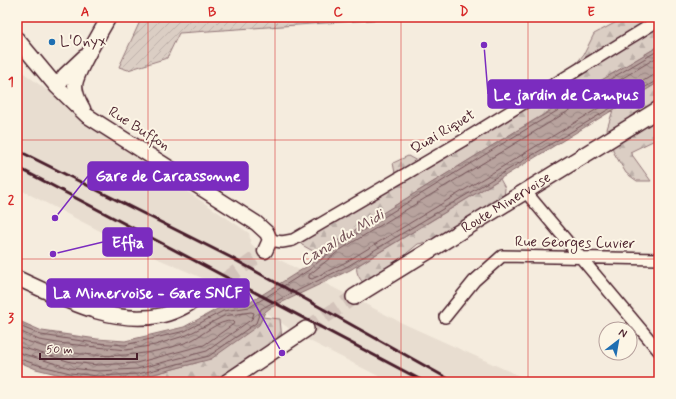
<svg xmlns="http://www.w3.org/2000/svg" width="676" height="399" viewBox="0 0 676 399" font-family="Mynerve,sans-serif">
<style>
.built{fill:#e8ddd0}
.forest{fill:url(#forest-firs);stroke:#927678}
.garden{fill:url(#garden-furrows);stroke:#927678}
.water{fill:url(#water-waves);stroke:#8c6e70}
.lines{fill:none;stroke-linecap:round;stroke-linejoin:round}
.shore{stroke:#765459;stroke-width:1}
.tertiary-tunnel{stroke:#d3c3ba;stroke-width:14;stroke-dasharray:14 7;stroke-linecap:butt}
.secondary-tunnel{stroke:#d3c3ba;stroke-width:15;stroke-dasharray:15 8;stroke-linecap:butt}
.minor-casing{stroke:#4a1f2b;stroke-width:14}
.tertiary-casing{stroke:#4a1f2b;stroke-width:17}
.secondary-casing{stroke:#4a1f2b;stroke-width:18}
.minor{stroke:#fcf5e5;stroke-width:11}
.tertiary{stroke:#fcf5e5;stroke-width:14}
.secondary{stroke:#fcf5e5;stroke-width:15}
.rail{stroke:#4a1f2b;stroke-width:3}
.grid{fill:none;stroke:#d62828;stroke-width:1;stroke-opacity:0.55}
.poi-dot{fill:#1f6fb2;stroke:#fcf5e5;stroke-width:1.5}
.labels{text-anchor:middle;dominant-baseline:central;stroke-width:4;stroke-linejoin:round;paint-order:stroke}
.poi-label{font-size:15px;fill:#4a1f2b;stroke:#fcf5e5;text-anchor:start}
.street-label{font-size:15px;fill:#4a1f2b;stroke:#fcf5e5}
.water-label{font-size:16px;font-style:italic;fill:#704d53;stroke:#fcf5e5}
.leader{fill:none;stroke:#7b2cbf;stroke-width:1.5}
.callout-dot{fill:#7b2cbf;stroke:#fcf5e5;stroke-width:1.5}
.callout{fill:#7b2cbf;stroke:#7b2cbf;stroke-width:1.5}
.callout-label{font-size:16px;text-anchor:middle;font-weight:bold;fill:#fff}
.neatline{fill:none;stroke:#d62828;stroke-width:1.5}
.grid-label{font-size:13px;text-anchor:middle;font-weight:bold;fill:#d62828}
</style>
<defs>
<pattern id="forest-firs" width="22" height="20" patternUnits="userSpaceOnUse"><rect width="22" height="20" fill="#dbcec4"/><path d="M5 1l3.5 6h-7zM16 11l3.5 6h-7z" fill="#bdb0a9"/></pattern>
<pattern id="garden-furrows" width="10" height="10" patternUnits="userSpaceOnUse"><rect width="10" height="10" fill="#dbcec4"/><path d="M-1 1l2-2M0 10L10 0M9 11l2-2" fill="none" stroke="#bdb0a9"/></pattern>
<pattern id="water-waves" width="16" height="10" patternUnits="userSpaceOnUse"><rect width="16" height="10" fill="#b8a39e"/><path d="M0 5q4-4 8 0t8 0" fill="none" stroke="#988481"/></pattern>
</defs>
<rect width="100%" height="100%" fill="#f5ecde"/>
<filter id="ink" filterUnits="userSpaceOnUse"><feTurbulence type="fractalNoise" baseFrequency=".025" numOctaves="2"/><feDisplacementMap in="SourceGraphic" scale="8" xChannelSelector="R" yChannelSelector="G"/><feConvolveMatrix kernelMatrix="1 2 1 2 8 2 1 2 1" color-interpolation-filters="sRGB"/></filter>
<g filter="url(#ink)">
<path class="built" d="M17,68L151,167L249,233L251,245L402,323L533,382H390L300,336L243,296L129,246L17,188Z"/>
<path class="forest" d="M626,17H659V46L516,131L334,243L320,255L302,245L299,240L397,183L393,163L408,156L419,162L491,127L567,84L575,65L584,54L594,34Z
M659,82V138L630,152L651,181H637L626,173L614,153L607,129L613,110Z
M500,179L505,188L504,198L437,240L418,244L407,253L396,267L366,286C361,281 355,273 357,266Z
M262,317L280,319L282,340L223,375L203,382H94L97,380L139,378L196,363L219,353L261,321Z"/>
<path class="garden" d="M142,17H415L179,33L167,58L128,70L119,67Z"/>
<path class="water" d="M659,46V82L350,270L270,308L265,312L259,325L211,359L139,378L97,380L69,377L36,369L17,361V320L42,331L97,339L125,341L184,327L221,307L249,303L306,267L334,243L513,133Z"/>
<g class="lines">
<path class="shore" d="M659,56L340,250L309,275V278L312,279L346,262L653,75L659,74
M17,325L41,335L96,343L125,345L185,331L223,311L250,307L309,270L337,246L515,136L659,50
M17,330L39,340L58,343L126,350L155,345L187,335L224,316L251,312L254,313L252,319L207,351L137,369L98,371L70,368L17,352
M17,337C69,360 137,362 190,341C203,335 218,320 233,321L235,323L204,345L136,363L98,365L71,362L17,346
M17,358L38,365L70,373L98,376L138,374L209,356L256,323L261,309L268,305L348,266L659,79"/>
<path class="tertiary-tunnel" d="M209,291L265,251"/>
<path class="secondary-tunnel" d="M306,329L354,297"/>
<defs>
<path id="minor" d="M525,191L659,351
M270,240L282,242L293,240L462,141L659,20
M445,317L474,281L502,256L659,259"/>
<path id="tertiary" d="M17,39L57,87L86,115L256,223L267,233L270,240L265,251
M57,87L65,75L84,57
M83,109C79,102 75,93 75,85C76,74 102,29 109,17
M17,278C61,298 113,327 163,315C180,311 195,300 209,291"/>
<g id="secondary">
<path id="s1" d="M354,297L659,109"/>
<path d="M227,382L306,329"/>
</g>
</defs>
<use href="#minor" class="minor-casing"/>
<use href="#tertiary" class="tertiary-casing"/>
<use href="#secondary" class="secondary-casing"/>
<use href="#minor" class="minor"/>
<use href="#tertiary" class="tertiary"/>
<use href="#secondary" class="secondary"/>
<path class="rail" d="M17,150L230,257L454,382
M17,167L425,382"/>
</g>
</g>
<path class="grid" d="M148,17V382M275,17V382M401,17V382M528,17V382M17,140H659M17,259H659"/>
<circle class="poi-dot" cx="52" cy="42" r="4"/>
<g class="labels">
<g class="poi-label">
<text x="60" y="42">L'Onyx</text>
</g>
<g class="street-label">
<text transform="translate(139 129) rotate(32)">Rue Buffon</text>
<text transform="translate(443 132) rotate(-31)">Quai Riquet</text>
<text stroke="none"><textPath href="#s1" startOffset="179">Route Minervoise</textPath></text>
<text transform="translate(575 243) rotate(1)">Rue Georges Cuvier</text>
</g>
<g class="water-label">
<text transform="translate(342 238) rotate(-31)">Canal du Midi</text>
</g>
</g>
<path class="leader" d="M484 45L488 94M55 218L88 176M53 254L103 242M282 353L249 293"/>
<g class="callout-dot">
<circle cx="484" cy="45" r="4"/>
<circle cx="55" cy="218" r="4"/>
<circle cx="53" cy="254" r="4"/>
<circle cx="282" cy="353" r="4"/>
</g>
<g class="callout">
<rect x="488" y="80" width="156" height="28" rx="4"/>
<rect x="88" y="162" width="160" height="28" rx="4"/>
<rect x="103" y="228" width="49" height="28" rx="4"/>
<rect x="47" y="279" width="202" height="28" rx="4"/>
</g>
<g class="callout-label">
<text x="566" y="100">Le jardin de Campus</text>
<text x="168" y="181">Gare de Carcassonne</text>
<text x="128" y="248">Effia</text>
<text x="148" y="298">La Minervoise - Gare SNCF</text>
</g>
<rect width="676" height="399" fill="none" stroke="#fcf5e5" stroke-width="44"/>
<g transform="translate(618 341) rotate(31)"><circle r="19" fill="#fcf5e5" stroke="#b59f9b"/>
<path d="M0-3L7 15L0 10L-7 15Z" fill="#1f6fb2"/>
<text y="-6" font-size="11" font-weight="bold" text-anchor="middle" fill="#4a1f2b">N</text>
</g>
<path d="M40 353v6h97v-6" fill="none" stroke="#4a1f2b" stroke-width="2"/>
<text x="46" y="353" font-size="12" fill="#4a1f2b" stroke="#fcf5e5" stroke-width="3" paint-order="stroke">50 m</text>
<rect x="22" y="22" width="632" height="355" class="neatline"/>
<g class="grid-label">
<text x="85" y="16">A</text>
<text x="212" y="16">B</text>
<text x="338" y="16">C</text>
<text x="464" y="16">D</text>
<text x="591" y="16">E</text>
<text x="11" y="86">1</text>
<text x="11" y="204">2</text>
<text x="11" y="322">3</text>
</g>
</svg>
